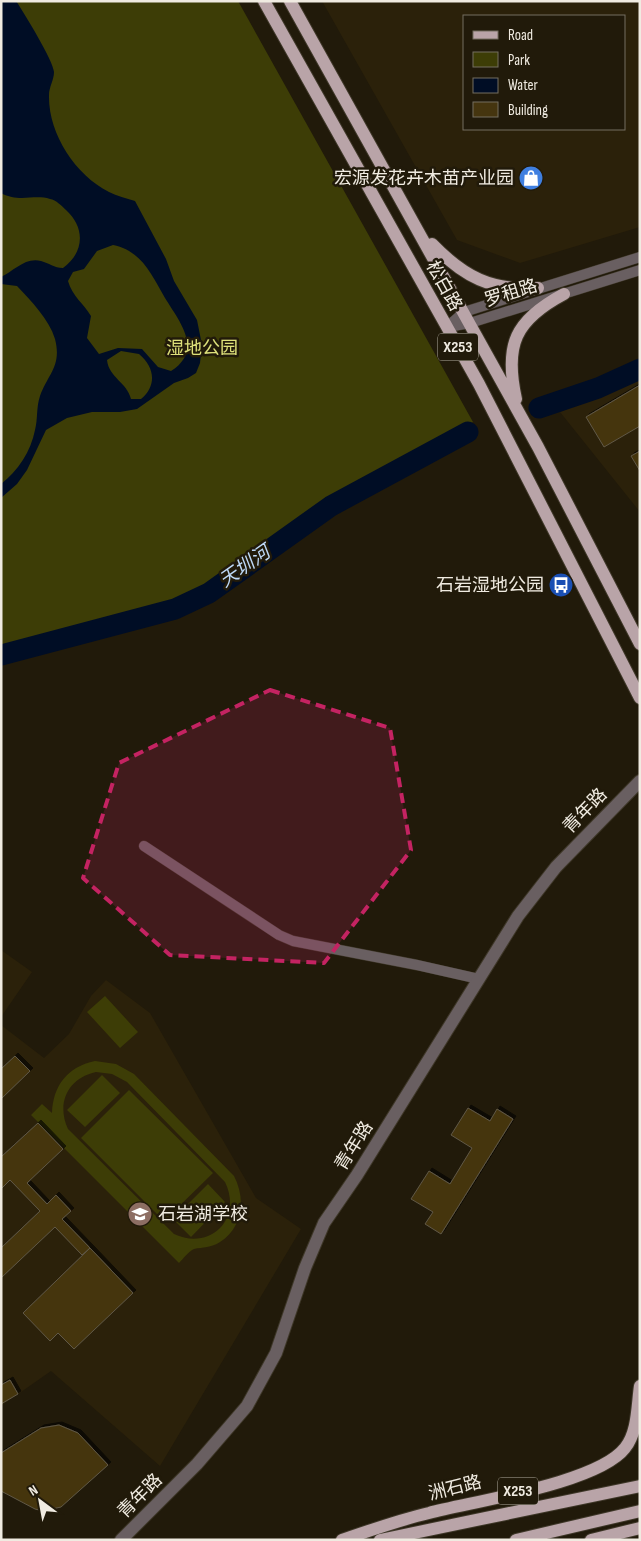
<svg xmlns="http://www.w3.org/2000/svg" width="641" height="1541" viewBox="0 0 641 1541" font-family="'Sofia Sans Condensed','Noto Sans SC',sans-serif">
<style>
.built{fill:#2b210a;fill-rule:evenodd}
.green{fill:#3d3d06;fill-rule:evenodd}
.water{fill:#000d25;fill-rule:evenodd}
.lines{fill:none;stroke-linecap:round;stroke-linejoin:round}
.river{stroke:#000d25;stroke-width:21}
.building{fill:#45350f;stroke:#605846;filter:url(#shadow)}
.minor-casing{stroke:#3e3728;stroke-width:11}
.tertiary-casing{stroke:#3e3728;stroke-width:14}
.primary-casing{stroke:#3e3728;stroke-width:14}
.minor{stroke:#695f61;stroke-width:10}
.tertiary{stroke:#695f61;stroke-width:12}
.primary{stroke:#b9a4a8;stroke-width:12}
.marked{fill:#c42362;fill-opacity:0.2;stroke:#c42362;stroke-width:4;stroke-dasharray:10 6;stroke-linejoin:round}
.labels{text-anchor:middle;dominant-baseline:central;stroke-width:5;stroke-linejoin:round;paint-order:stroke}
.shield{fill:#211a0a;stroke:#b2aca0;stroke-width:1}
.shield-label{font-size:16px;font-weight:bold;fill:#f0ebe1}
.poi-label{font-size:18px;fill:#f0ebe1;stroke:#211a0a;text-anchor:end}
.street-label{font-size:18px;fill:#f0ebe1;stroke:#211a0a}
.park-label{font-size:18px;fill:#dde07a;stroke:#211a0a}
.water-label{font-size:19px;font-style:italic;fill:#bed9f7;stroke:#211a0a}
</style>
<defs>
<filter id="shadow"><feDropShadow dx="3" dy="-3" stdDeviation="0" flood-color="#0009"/></filter>
</defs>
<rect width="100%" height="100%" fill="#211a0a"/>
<path class="built" d="M322,1H640V227L520,263L457,240ZM465,16H625V129H465Z
M640,376V512L560,412Z
M1,950L32,972L1,1017Z
M106,980L150,1013L256,1198L301,1229L160,1466L51,1371L1,1406V1025L44,1058L69,1034L91,996Z"/>
<path class="green" d="M1,1H238L473,422L328,503L205,590L172,606L56,634L1,650Z
M105,996L138,1032L120,1048L87,1012Z
M95,1061L116,1064L134,1074L234,1176C246,1199 243,1227 220,1242C211,1248 203,1247 194,1249C189,1251 183,1259 179,1263L31,1115L42,1104L52,1113C53,1086 67,1067 95,1061ZM96,1072L112,1074L127,1082L225,1182C243,1219 210,1251 174,1234L68,1129C56,1103 68,1078 96,1072Z
M102,1075L120,1093L85,1127L67,1110Z
M129,1090L213,1173L164,1221L81,1138Z
M208,1184L225,1202L191,1237L173,1219Z"/>
<path class="water" d="M1,1H16C23,11 54,62 54,72C54,80 49,87 49,95C48,133 75,175 109,192C117,196 126,198 135,201L166,259L174,281L197,320L202,345L200,363L196,373L188,378L174,383L137,409L120,412H92L67,418L46,430L27,470L17,484L1,498V484C18,471 31,451 35,430C38,419 36,408 40,396C48,374 62,366 55,339C49,319 31,301 17,286L1,284V277C14,271 25,257 41,261C49,263 54,268 63,268C85,252 85,227 66,210C62,206 56,200 50,199C34,194 19,203 1,193ZM113,245C142,251 151,274 165,298C179,321 204,350 171,371L158,367L142,349L118,348L99,354L87,338L91,316C84,304 72,296 68,281L73,272L84,269L97,251ZM121,351L139,354C155,367 157,386 141,399H131C127,382 109,378 107,360Z"/>
<g class="lines">
<path class="river" d="M539,408L598,388L640,369
M1,655L175,609L209,593L331,506L468,432"/>
</g>
<path class="building" d="M640,385V426L604,447L586,417Z
M640,451V471L631,456Z
M15,1056L30,1071L1,1099V1069Z
M468,1108L490,1121L497,1109L513,1119L441,1234L425,1224L433,1212L411,1199L429,1171L450,1184L472,1148L451,1135Z
M38,1123L63,1149L27,1183L47,1204L56,1195L71,1211L62,1219L90,1248L82,1255L55,1227L1,1278V1248L40,1211L10,1180L1,1189V1157Z
M90,1248L133,1293L74,1349L58,1333L50,1341L23,1313Z
M10,1380L18,1394L1,1404V1385Z
M59,1425L78,1433L108,1465L61,1507L43,1511L35,1509L1,1491V1453L41,1428Z"/>
<g class="lines">
<defs>
<path id="minor" d="M447,327L464,312L640,257
M448,327L470,323L640,270
M144,846L279,935L293,941L417,965L479,979"/>
<path id="tertiary" d="M121,1540L197,1464L247,1406L276,1353L305,1268L324,1223L357,1175L518,916L556,867L640,781"/>
<path id="primary" d="M264,1L479,384L640,698
M290,1L538,447L640,644
M432,244C464,277 491,291 538,288
M516,399C504,345 515,320 564,294
M342,1540C371,1530 399,1520 429,1513C475,1501 598,1483 625,1448C638,1432 637,1406 640,1386
M380,1540L640,1486
M516,1540L640,1511
M591,1540L640,1528"/>
</defs>
<use href="#minor" class="minor-casing"/>
<use href="#tertiary" class="tertiary-casing"/>
<use href="#primary" class="primary-casing"/>
<use href="#minor" class="minor"/>
<use href="#tertiary" class="tertiary"/>
<use href="#primary" class="primary"/>
</g>
<path class="marked" d="M270,690L390,728L411,850L324,963L170,955L83,878L119,763Z"/>
<defs>
<symbol id="shop-disc" viewBox="-11 -11 22 22"><circle r="9.5" fill="#3f7fe0" stroke="#211a0a"/><path d="M-5-2.5h2.3a2.7 3.5 0 0 1 5.4 0H5L5.5 6h-11ZM-1.5-2.5h3a1.5 2.3 0 0 0-3 0Z" fill="#fff"/></symbol>
<symbol id="bus-disc" viewBox="-11 -11 22 22"><circle r="9.5" fill="#1a4fb4" stroke="#211a0a"/><path d="M-5-6H5V4H4V6H2V4H-2V6H-4V4H-5ZM-3.5-4V0h7V-4ZM-3.5 1.2v1.5H-2V1.2ZM2 1.2v1.5H3.5V1.2Z" fill="#fff"/></symbol>
<symbol id="school-disc" viewBox="-11 -11 22 22"><circle r="9.5" fill="#8d6e63" stroke="#211a0a"/><path d="M0-5L7-2L0 1L-7-2ZM-4 1L0 2.5L4 1V4Q0 6-4 4Z" fill="#fff"/></symbol>
</defs>
<g fill-rule="evenodd">
<use href="#shop-disc" x="517" y="164" width="28" height="28"/>
<use href="#bus-disc" x="547" y="571" width="28" height="28"/>
<use href="#school-disc" x="126" y="1200" width="28" height="28"/>
</g>
<g class="labels">
<g class="shield">
<rect x="438" y="333.5" width="40" height="27" rx="4"/>
<rect x="498" y="1477.5" width="40" height="27" rx="4"/>
</g>
<g class="shield-label">
<text x="458" y="347">X253</text>
<text x="518" y="1491">X253</text>
</g>
<g class="poi-label">
<text x="514" y="178">宏源发花卉木苗产业园</text>
<text x="544" y="585">石岩湿地公园</text>
<text x="158" y="1214" text-anchor="start">石岩湖学校</text>
</g>
<g class="street-label">
<text transform="translate(444 286) rotate(61)">松白路</text>
<text transform="translate(511 293) rotate(-17)">罗租路</text>
<text transform="translate(585 811) rotate(-46)">青年路</text>
<text transform="translate(354 1146) rotate(-58)">青年路</text>
<text transform="translate(455 1488) rotate(-14)">洲石路</text>
<text transform="translate(140 1496) rotate(-45)">青年路</text>
</g>
<g class="park-label">
<text x="202" y="348">湿地公园</text>
</g>
<g class="water-label">
<text transform="translate(245 567) rotate(-35)">天圳河</text>
</g>
</g>
<rect width="641" height="1541" fill="none" stroke="#f0ebe1" stroke-width="5"/>
<rect x="463" y="15" width="162" height="115" fill="#211a0a" stroke="#746e60"/>
<rect x="473" y="31" width="25" height="8" fill="#b9a4a8" stroke="#746e60"/>
<text x="508" y="40" font-size="15" fill="#f0ebe1">Road</text>
<rect x="473" y="52" width="25" height="15" fill="#3d3d06" stroke="#746e60"/>
<text x="508" y="65" font-size="15" fill="#f0ebe1">Park</text>
<rect x="473" y="78" width="25" height="15" fill="#000d25" stroke="#746e60"/>
<text x="508" y="90" font-size="15" fill="#f0ebe1">Water</text>
<rect x="473" y="102" width="25" height="15" fill="#45350f" stroke="#746e60"/>
<text x="508" y="115" font-size="15" fill="#f0ebe1">Building</text>
<g transform="translate(40 1501) rotate(328)" stroke="#211a0a" stroke-width="4" paint-order="stroke">
<path d="M0-4L9 19L0 12L-9 19Z" fill="#f0ebe1"/>
<text y="-8" font-size="14" font-weight="bold" text-anchor="middle" fill="#f0ebe1">N</text>
</g>
</svg>
